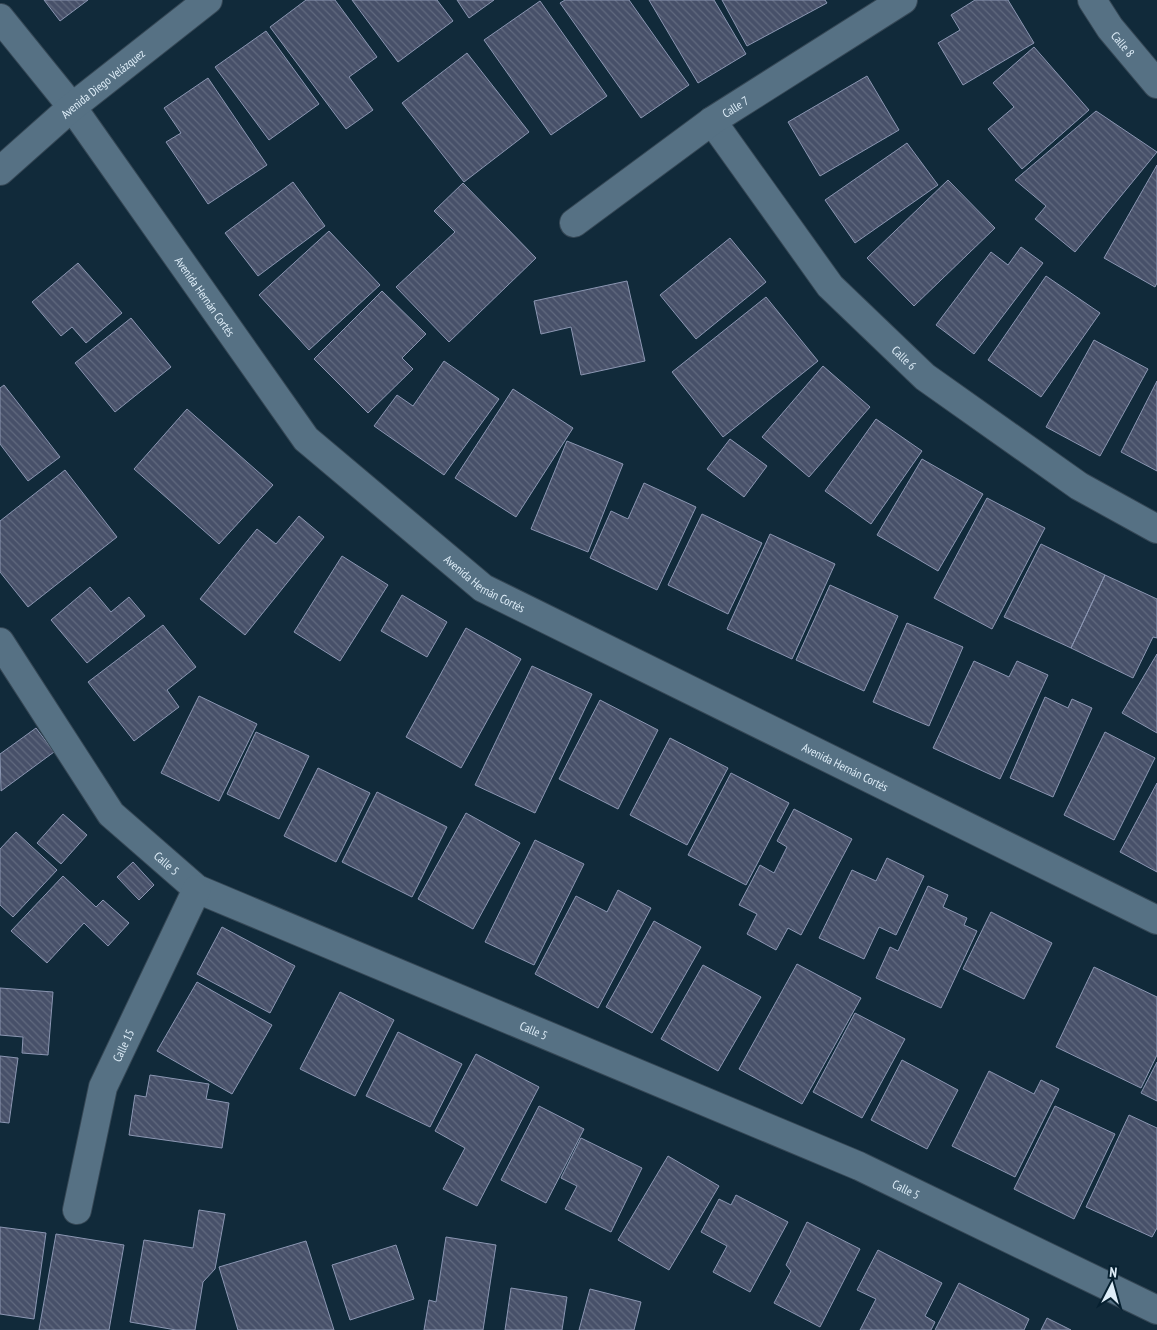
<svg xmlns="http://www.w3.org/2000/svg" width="1157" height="1330" viewBox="0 0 1157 1330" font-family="'PT Sans Narrow',sans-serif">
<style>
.building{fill:url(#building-back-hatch);stroke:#8b96b2}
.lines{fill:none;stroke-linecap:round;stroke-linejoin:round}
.minor-casing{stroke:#354755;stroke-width:30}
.minor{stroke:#567184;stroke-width:28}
.labels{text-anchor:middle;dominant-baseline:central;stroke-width:4.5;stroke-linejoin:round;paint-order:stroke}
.street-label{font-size:12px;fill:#deedf8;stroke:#062030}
</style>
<defs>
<pattern id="building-back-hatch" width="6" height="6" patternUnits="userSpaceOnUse" patternTransform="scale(1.25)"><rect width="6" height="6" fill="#475069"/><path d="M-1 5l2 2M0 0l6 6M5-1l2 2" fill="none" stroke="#616a7f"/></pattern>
</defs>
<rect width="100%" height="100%" fill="#112a3a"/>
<path class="building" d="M44,0H88L60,21Z
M306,0H335L377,57L349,77L373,110L346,129L270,27Z
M352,0H437L453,21L398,62Z
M457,0H494L469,18Z
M565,0H629L689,85L641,118L560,3Z
M649,0H714L746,54L698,83Z
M722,0H825L827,3L747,46Z
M975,0H1008L1034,43L963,85L938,43L960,30L951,15Z
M540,1L607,96L551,135L484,40Z
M266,31L319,104L269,140L215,67Z
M1034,47L1089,110L1022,169L988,129L1014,107L993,83Z
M467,53L529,132L464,182L402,103Z
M867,76L899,130L820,176L788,122Z
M208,78L267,165L208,204L166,142L181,133L164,108Z
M1096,111L1157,152L1075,252L1035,219L1046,206L1015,180Z
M907,143L938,185L855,243L825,200Z
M1157,165V283L1155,287L1104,258Z
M948,180L995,228L914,306L867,258Z
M293,182L325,226L258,276L225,233Z
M463,183L536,258L449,342L396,287L455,232L434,211Z
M329,231L380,285L309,350L259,295Z
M730,238L766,282L696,339L660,295Z
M1021,247L1043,263L974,354L936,325L991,252L1008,265Z
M78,263L122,313L86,343L72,327L61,336L32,302Z
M1046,276L1100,313L1041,397L988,360Z
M627,281L645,361L581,375L571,327L541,334L534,301Z
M382,291L426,334L402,358L413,369L368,413L314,359Z
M766,297L818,361L723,437L672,372Z
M131,318L171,367L115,412L75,363Z
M1094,340L1148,369L1100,456L1046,427Z
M444,361L499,399L444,475L374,426L397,395L413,406Z
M823,366L870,407L809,477L762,437Z
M1157,381V471L1121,452Z
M4,385L60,457L28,481L0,444V388Z
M513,389L573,428L516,517L455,478Z
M187,409L273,485L219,544L134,469Z
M876,419L922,451L871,524L825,491Z
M730,439L767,466L744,497L707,469Z
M567,441L623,464L588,552L531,529Z
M922,459L983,494L938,571L877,535Z
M65,470L117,537L28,607L0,572V521Z
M644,483L696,507L657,590L590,558L611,511L628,519Z
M987,498L1045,528L992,629L934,598Z
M702,514L762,543L728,614L668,585Z
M299,516L324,537L245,635L200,599L257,529L276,544Z
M770,534L835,564L792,659L727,629Z
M1041,544L1105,575L1071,648L1004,617Z
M342,556L388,585L340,661L294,632Z
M1105,575L1157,599V638L1153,637L1133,678L1071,648Z
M830,585L898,616L864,691L796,660Z
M90,587L111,612L129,597L145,616L87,663L51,620Z
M402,595L447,622L427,657L381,631Z
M907,623L963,647L929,726L873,702Z
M163,625L196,667L167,690L179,707L134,741L88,682Z
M466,628L521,659L461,768L406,737Z
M1157,654V733L1122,713Z
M974,661L1009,677L1017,661L1048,675L1000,779L933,748Z
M532,666L592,694L535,813L475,785Z
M199,696L257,724L219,801L161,773Z
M1045,697L1068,708L1072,699L1092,708L1053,797L1010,778Z
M600,700L658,730L618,809L559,779Z
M36,728L54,752L1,791L0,754Z
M256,732L309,756L279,819L227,794Z
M1105,732L1155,758L1114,840L1064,815Z
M670,738L728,768L687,845L630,815Z
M318,768L370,793L336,862L284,836Z
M731,773L789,803L746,885L688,855Z
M1157,783V872L1120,852Z
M377,792L447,827L412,897L342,862Z
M794,809L852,839L801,935L788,928L776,950L747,934L757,914L739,905L760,865L774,873L787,847L777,841Z
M466,813L520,843L473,929L418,899Z
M63,814L87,835L61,864L37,843Z
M16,832L57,870L13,917L0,905V849Z
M535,840L584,864L534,965L485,942Z
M887,858L924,876L896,935L879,927L864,959L819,938L852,870L876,881Z
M133,862L154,885L139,900L117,877Z
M63,876L96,907L103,900L129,923L108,946L84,923L47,963L11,931Z
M928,886L948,895L943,907L967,918L964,925L977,931L941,1008L876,978L890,947L898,951Z
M618,890L651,908L598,1008L535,974L576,896L607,912Z
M991,912L1052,943L1024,999L963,969Z
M654,921L701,947L652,1033L606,1007Z
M222,927L295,966L270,1013L197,974Z
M797,964L861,998L802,1104L739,1069Z
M703,965L761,997L718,1071L661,1039Z
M1094,967L1157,997V1055L1141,1088L1056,1047Z
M197,982L272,1025L232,1094L157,1051Z
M0,988L53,992L48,1055L22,1053L23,1037L0,1035Z
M340,992L394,1020L355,1096L300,1069Z
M855,1013L905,1039L862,1118L813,1092Z
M398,1032L462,1064L430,1127L366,1096Z
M476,1054L539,1087L477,1206L443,1189L465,1148L435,1131Z
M0,1056L18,1058L9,1123L0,1122Z
M902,1060L958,1090L927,1149L871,1120Z
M1157,1062V1101L1141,1093Z
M989,1071L1034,1094L1041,1080L1059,1089L1015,1177L952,1146Z
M150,1075L209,1084L206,1099L229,1103L222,1148L129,1135L135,1095L146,1097Z
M539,1106L584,1129L546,1203L501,1180Z
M1055,1106L1115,1134L1074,1219L1014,1189Z
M1129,1115L1157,1128V1228L1152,1237L1086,1207Z
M581,1138L642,1168L611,1232L565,1209L577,1186L561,1178Z
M668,1156L719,1186L669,1270L618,1240Z
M736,1195L788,1222L750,1292L713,1272L727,1246L701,1232L719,1199L731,1205Z
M199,1210L225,1214L215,1269L203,1282L195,1330H176L130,1322L144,1240L193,1248Z
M807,1222L860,1249L820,1327L774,1303L791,1271L786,1265Z
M0,1227L46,1233L34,1319L0,1314Z
M56,1234L124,1245L109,1330H39Z
M446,1237L496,1245L483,1330H424L429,1300L436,1302Z
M306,1241L334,1330H238L219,1267Z
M396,1245L414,1299L350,1320L332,1265Z
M878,1250L942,1283L925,1316L935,1322L931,1330H860L876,1299L857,1290Z
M959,1283L1029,1319L1024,1330H935Z
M511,1288L567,1297L562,1330H505Z
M590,1289L641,1302L634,1330H579Z
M1047,1318L1071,1330H1041Z"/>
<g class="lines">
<defs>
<g id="minor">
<path id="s1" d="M1092,0L1110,28L1157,84"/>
<path id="s2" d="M0,18L72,107L306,439L483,588L1157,920"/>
<path id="s3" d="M712,121L830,286L925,377L1079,486L1157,529"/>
<path id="s4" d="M0,171L72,107L208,0"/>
<path id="s5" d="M574,223L712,121L903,0"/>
<path id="s6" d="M0,642L111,814L197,889L859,1166L1157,1310"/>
<path id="s7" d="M77,1210L103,1087L197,889"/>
</g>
</defs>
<use href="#minor" class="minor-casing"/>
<use href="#minor" class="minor"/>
</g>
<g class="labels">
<g class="street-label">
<text stroke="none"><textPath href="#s1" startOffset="54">Calle 8</textPath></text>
<text stroke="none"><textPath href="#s4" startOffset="135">Avenida Diego Velázquez</textPath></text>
<text stroke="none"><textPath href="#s5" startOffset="199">Calle 7</textPath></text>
<text stroke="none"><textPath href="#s2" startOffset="346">Avenida Hernán Cortés</textPath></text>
<text stroke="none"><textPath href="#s3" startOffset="306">Calle 6</textPath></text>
<text stroke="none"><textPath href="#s2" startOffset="751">Avenida Hernán Cortés</textPath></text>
<text stroke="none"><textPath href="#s2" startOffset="1156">Avenida Hernán Cortés</textPath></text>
<text stroke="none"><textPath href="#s6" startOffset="279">Calle 5</textPath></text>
<text stroke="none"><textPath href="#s6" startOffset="684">Calle 5</textPath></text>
<text stroke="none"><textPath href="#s7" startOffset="172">Calle 15</textPath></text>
<text stroke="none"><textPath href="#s6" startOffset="1089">Calle 5</textPath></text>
</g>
</g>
<g transform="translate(1112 1285) rotate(6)" stroke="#062030" stroke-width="4" paint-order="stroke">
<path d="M0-4L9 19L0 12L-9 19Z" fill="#deedf8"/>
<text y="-8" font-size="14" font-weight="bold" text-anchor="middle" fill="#deedf8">N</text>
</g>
</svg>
